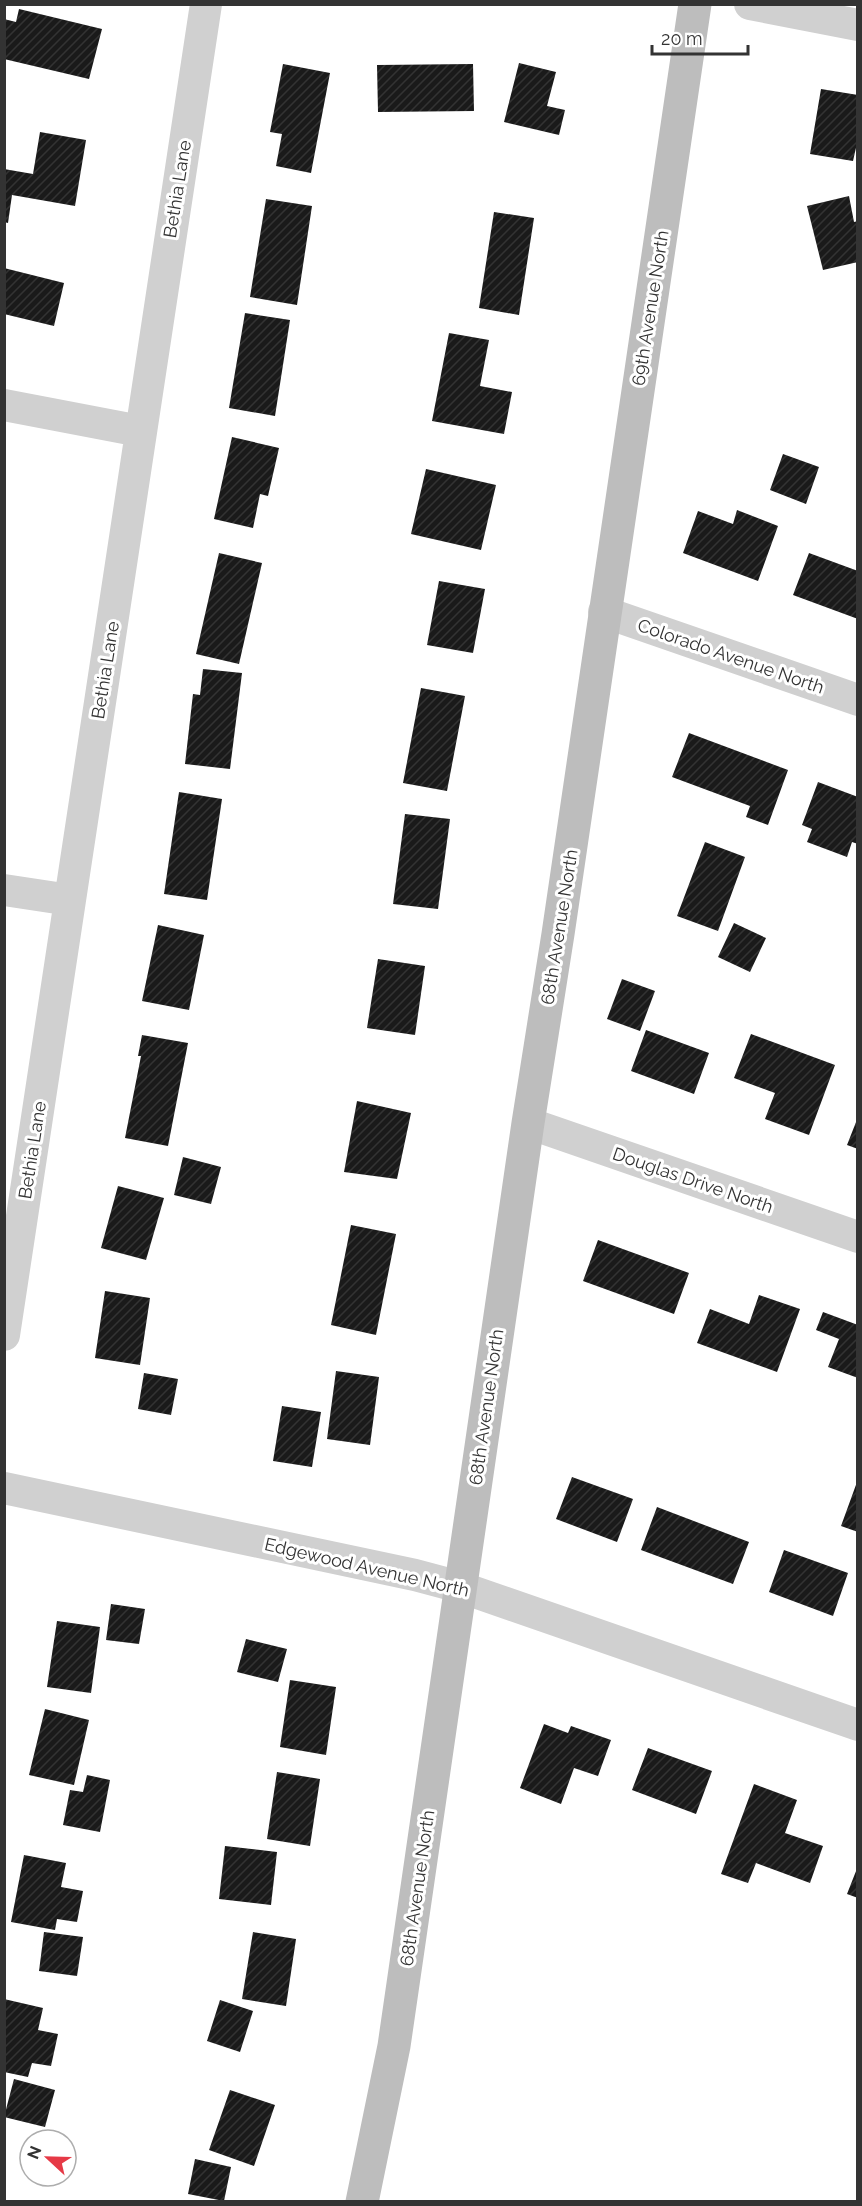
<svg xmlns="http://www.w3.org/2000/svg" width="862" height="2206" viewBox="0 0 862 2206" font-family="Raleway,sans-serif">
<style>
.building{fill:url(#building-hatch)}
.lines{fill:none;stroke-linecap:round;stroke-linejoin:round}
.street{stroke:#d0d0d0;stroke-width:32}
.secondary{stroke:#bdbdbd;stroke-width:33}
.labels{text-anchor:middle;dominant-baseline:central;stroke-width:6;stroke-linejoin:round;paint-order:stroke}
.street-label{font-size:18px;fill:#333;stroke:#fff}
</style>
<defs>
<pattern id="building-hatch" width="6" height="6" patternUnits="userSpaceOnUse" patternTransform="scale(1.5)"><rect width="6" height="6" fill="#1a1a1a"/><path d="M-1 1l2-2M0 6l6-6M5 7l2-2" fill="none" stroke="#333"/></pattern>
</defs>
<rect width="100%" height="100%" fill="#fff"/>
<path class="building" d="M19,9L102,29L89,79L4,59V19L16,22Z
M519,63L556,72L547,106L565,110L559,135L504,122Z
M283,64L330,73L311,173L276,166L282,134L270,132Z
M473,64L474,111L378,112L377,65Z
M821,89L858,95V139L853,161L810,154Z
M40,132L86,140L75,206L12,195L8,223L4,222V169L33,174Z
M849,196L854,222L858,221V262L823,270L807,206Z
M266,199L312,206L297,305L250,297Z
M494,212L534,218L519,315L479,308Z
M4,268L64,283L54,326L4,314Z
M245,313L290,320L275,416L229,408Z
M449,333L489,340L480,386L512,392L504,434L432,421Z
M232,437L279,448L268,496L260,494L253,528L214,519Z
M783,454L819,467L806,504L770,490Z
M426,469L496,485L481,550L411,534Z
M737,510L778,526L758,581L683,553L698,511L733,524Z
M219,553L262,563L239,664L196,654Z
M809,553L858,571V619L793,595Z
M439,581L485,589L473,653L427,645Z
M203,669L242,673L230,769L185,764L193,694L200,695Z
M421,688L465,696L447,791L403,783Z
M689,733L788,770L768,825L746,817L750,806L672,777Z
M818,782L858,797V844L852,842L847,857L807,842L812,829L802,825Z
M179,792L222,799L207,900L164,894Z
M405,814L450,819L438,909L393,904Z
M705,842L745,857L718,931L677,916Z
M734,923L766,938L750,972L718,957Z
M158,925L204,935L189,1010L142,1001Z
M378,959L425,966L415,1035L367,1028Z
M622,979L655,991L640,1031L607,1019Z
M646,1030L709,1053L694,1094L631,1071Z
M751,1034L835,1065L809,1135L765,1119L775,1093L734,1078Z
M142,1035L188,1043L168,1146L125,1138L141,1056H138Z
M357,1101L411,1113L397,1179L344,1172Z
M858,1117V1149L847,1145Z
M183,1157L221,1167L211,1204L174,1195Z
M118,1186L164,1198L146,1260L101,1248Z
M351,1225L396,1234L376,1335L331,1325Z
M598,1240L689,1273L674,1314L583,1281Z
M105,1291L150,1298L140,1365L95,1358Z
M759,1295L800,1309L777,1372L697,1343L710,1309L749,1324Z
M823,1312L858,1325V1378L828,1367L839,1339L816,1330Z
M336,1371L379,1377L370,1445L327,1439Z
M144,1373L178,1379L171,1415L138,1409Z
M282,1406L321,1412L312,1467L273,1461Z
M572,1477L633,1499L617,1542L556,1519Z
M857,1482H858V1532L841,1526Z
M657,1507L749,1542L733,1584L641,1550Z
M784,1550L848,1573L833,1616L769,1592Z
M111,1604L145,1609L139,1644L106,1640Z
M57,1621L100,1627L91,1693L47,1687Z
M246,1639L287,1649L278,1682L237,1672Z
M290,1680L336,1687L326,1755L280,1747Z
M45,1709L89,1720L74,1785L29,1775Z
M544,1724L568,1733L571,1726L611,1740L598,1776L574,1768L561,1804L520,1788Z
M648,1748L712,1771L696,1814L632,1790Z
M277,1772L320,1779L310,1846L267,1839Z
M87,1775L110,1780L100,1832L63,1825L70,1790L83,1792Z
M754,1784L797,1800L785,1833L823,1846L810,1883L756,1863L748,1883L721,1874Z
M225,1846L277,1852L271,1905L219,1899Z
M24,1855L66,1863L61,1887L83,1891L77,1922L57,1919L55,1930L11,1922Z
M858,1866V1898L847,1894Z
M44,1932L83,1937L77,1976L39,1971Z
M253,1932L296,1939L286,2006L242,1999Z
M4,1999L43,2008L38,2030L58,2034L51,2066L32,2063L28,2077L4,2072Z
M220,2000L253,2011L240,2052L207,2041Z
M14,2079L55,2090L45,2127L4,2117Z
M230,2090L275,2105L254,2166L209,2150Z
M195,2159L231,2167L224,2201L188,2194Z"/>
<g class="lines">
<path class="street" d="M750,4L858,25
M4,405L140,431
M604,612L858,700
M4,890L70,900
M528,1123L858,1237
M4,1335L206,4
M4,1488L415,1575L460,1587L858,1725"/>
<path class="secondary" d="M362,2202L394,2046L528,1123L558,934L695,4"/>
</g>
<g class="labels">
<g class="street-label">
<text transform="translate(177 189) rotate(-81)">Bethia Lane</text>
<text transform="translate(650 308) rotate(-81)">69th Avenue North</text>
<text transform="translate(731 656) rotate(19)">Colorado Avenue North</text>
<text transform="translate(105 670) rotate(-81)">Bethia Lane</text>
<text transform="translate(559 927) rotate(-81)">68th Avenue North</text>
<text transform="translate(32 1150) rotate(-81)">Bethia Lane</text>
<text transform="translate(693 1180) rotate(19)">Douglas Drive North</text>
<text transform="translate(486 1407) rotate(-82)">68th Avenue North</text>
<text transform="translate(367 1567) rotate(13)">Edgewood Avenue North</text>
<text transform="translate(417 1888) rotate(-82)">68th Avenue North</text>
</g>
</g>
<rect width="862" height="2206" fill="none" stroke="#333333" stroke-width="12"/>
<g transform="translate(48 2158) rotate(292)"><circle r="28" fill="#ffffff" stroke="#adadad" stroke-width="1.5"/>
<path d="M0-4.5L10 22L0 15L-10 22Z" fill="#e63946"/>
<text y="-9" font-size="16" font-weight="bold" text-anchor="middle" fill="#333333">N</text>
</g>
<path d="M652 45v9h96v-9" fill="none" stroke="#333333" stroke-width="3"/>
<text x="661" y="45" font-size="18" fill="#333333" stroke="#ffffff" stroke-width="4.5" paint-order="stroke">20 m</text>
</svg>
